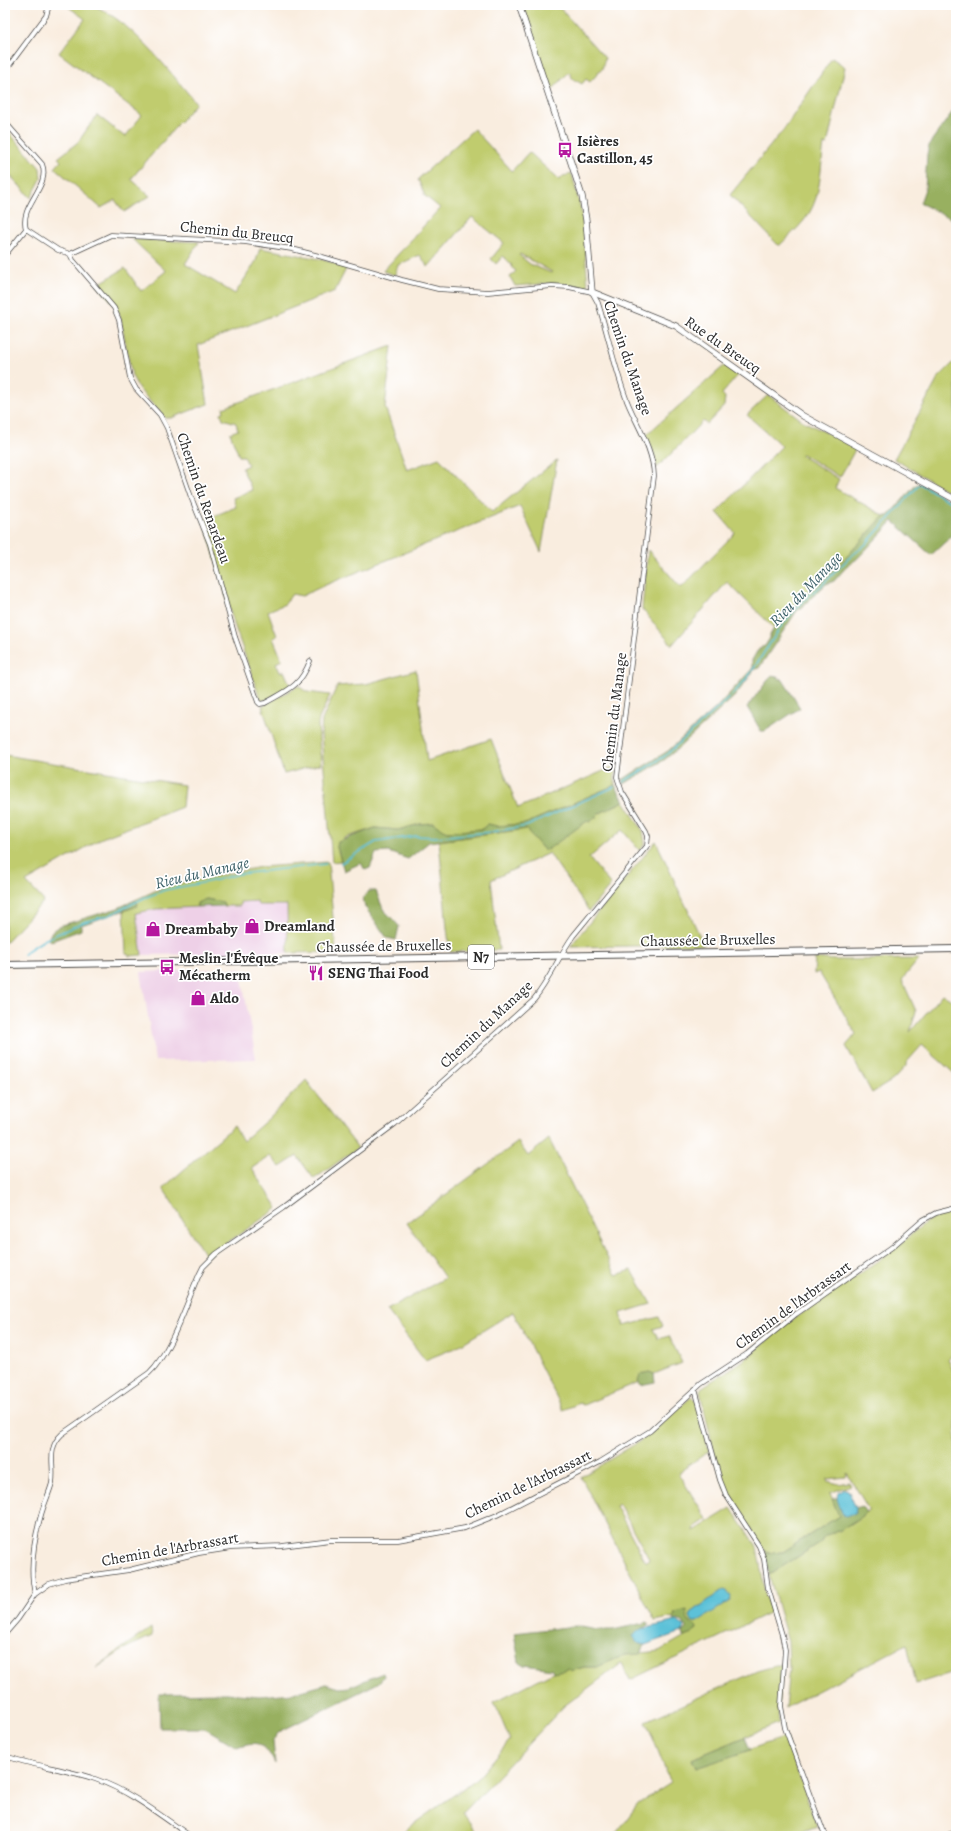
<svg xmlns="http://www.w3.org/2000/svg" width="961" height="1841" viewBox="0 0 961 1841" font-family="Alegreya,serif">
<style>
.built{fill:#eed0e7}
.green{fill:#c0cc6e;stroke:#767c4c;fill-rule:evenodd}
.forest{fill:#98b061;stroke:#626e46}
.water{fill:#5bc1d8;stroke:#437682}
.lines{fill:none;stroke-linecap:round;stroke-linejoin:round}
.stream{stroke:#5bc1d8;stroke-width:1.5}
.street-casing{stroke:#4a4846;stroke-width:5.5}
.secondary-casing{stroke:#4a4846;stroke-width:7}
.primary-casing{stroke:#4a4846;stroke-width:8}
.street{stroke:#fff;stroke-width:4}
.secondary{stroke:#fff;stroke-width:5.5}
.primary{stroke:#fff;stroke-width:6}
.labels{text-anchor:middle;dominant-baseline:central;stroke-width:3.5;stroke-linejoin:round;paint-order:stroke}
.shield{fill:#fff;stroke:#6b6b6b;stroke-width:1}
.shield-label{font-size:14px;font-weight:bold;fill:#2b2b2b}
.poi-label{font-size:15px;font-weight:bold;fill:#2b2b2b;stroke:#fff;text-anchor:start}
.street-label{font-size:15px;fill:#2b2b2b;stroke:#fff}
.water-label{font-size:16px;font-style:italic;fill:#3c6068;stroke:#fff}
</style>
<rect width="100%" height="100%" fill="#fff"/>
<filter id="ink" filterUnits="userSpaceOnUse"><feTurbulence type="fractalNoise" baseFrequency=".025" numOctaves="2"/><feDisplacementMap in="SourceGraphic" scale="8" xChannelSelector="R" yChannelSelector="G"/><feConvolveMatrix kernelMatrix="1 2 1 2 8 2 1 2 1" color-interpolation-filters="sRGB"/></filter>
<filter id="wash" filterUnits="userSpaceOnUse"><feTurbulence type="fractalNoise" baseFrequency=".012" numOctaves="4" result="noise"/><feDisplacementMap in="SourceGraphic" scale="16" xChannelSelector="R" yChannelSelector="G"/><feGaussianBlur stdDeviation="0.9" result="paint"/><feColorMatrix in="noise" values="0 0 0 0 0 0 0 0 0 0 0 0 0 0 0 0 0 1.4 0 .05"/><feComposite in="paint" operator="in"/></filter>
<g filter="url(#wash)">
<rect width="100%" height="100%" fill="#f9eddf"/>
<path class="built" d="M257,901L258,905H287L288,953L142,955L136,913L156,909L240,906V902Z
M240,968L256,1059L155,1061L141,972Z"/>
<path class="green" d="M66,5C73,5 83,3 91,5C127,16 172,74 196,103L131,179L150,196L124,212L115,200L101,208L55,168L61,161L58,158L78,142L97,115L125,137L142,115L59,53L85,19Z
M523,5H557L605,58L602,69L590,82L586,79L582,84L573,79L569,72L551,91Z
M832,58L845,67L827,145L824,144C821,164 821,188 813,206C806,222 791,234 779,246L730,195L784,129Z
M5,128L40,168L41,179L31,198L5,170Z
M474,129L512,171L529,152L559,180L563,176L572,174L582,214L588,286L585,288L555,283L515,286L510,277L516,271L511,267L512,265L503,256L496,264L491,259L504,243L472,217L428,267L420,255L398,265L395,275L383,271L440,208L425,196L418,179ZM520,254L552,272L551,273L530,264L519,255Z
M132,239L199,242L185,264L235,294L256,261L260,248L320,259L347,267L335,291L198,345L208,404L171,418H165L139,389L132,376L120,316L117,308L97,285L125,268L141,291L166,271Z
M392,346L385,407L407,470L439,458L492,512L557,460L541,552L520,506L323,586L302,596L292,594L285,604L268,611L277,636L273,638L282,660L276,663L280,672L284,671L291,687L267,700L261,701L234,624L204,520L236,507L233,498L252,490L242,468L248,465L244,456H239L230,433L238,430L236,423L223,419L221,413L224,412L223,408Z
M956,360V496L894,459L939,377Z
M725,365L739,374L722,394L725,397L724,406L707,424L703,421L657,468L654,454L646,435Z
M768,395L803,421L856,448L840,477L802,454L800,455L839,479L835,488L884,516L826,579L810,589L791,610L782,615L774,628L727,582L672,645L642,609L648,550L681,588L735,533L717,512L782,446L747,415Z
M416,670L427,761L491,739L518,808L615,766V785L525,824L496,826L488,824L482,829L446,832L433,823L420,824L398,830L375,828L344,838L337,847L341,861L332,862L321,733L322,720L337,686L366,684Z
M298,686L307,692L330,695L319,719L318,725L321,764L284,774L262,706Z
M5,755L184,785L182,807L102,838L26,882L44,901L5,943Z
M624,801L643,831L645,843L640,851L622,830L589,858L611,885L589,911L549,853L491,880L499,950L450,952L447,928L439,841L527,829L543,849L587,821L590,822L600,813Z
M656,841L704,945L570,947L577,938Z
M328,862L336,952L288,953L287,905H258L257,901L240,902V906H224V904L207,899L197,903V907L156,909L136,913L142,955L129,956V954L126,953L124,911L137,906L138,903L135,900L166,886L261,867Z
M815,958L834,960L919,959L902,980L916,1011L910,1032L942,994L956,1003V1075L922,1045L906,1063V1066L893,1080L872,1093L846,1046L856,1034L819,972L814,974Z
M306,1080L358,1148L314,1179L297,1156L280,1167L270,1156L252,1168L278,1208L206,1257L163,1188L234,1126L243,1141L268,1119Z
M549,1139L616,1275L632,1270L651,1304L621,1313L624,1326L659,1317L663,1326L653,1329L658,1339L669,1336L682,1363L654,1374L649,1372L640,1375L639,1382L634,1384L583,1405L580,1403L563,1410L513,1312L455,1348L425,1360L387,1310L445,1278L407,1223L518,1142L528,1156Z
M956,1211V1351L948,1359L956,1377V1592L952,1594L956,1607V1671L916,1684L907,1644L785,1708L789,1668L788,1642L769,1575L821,1542L824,1537L837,1530H840L869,1510L847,1473L846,1477L827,1479V1481L839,1484L849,1482L851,1485L830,1493L839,1516L783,1552L772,1553L765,1551L725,1488L716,1460L700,1392L701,1388L747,1358L782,1327L887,1255L926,1222L938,1215Z
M692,1396L697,1401L709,1451L678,1473L707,1519L695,1527L694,1531L731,1508L757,1547L765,1593L771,1612L630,1680L622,1663L564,1706L463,1813L479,1836H406L404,1831L412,1825L479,1777L510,1740L494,1702L553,1672L569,1668L571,1671L584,1667H597L625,1655L659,1651L697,1629L696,1626L690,1623L686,1616L687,1612L675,1613L674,1617L655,1621L581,1477L640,1441L660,1425ZM619,1504L649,1559L648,1561H645L616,1506ZM724,1589L697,1622H693L690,1617L691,1613Z
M151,1628L152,1636L126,1648L96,1668L129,1643Z
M782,1664L778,1708L779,1723L692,1759L696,1768L785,1737L817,1826L791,1836H614L638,1804L671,1783L646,1721L757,1671Z"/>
<path class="forest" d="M954,110L956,112L954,139L956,221L920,203L925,189L927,154L929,146L932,140Z
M922,483L956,504V532L931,555L893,521L857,559L848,565L834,581L826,584L796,612L759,668L755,669L735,696L675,751L664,760L624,784L622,780L668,751L716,708L752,669V660L759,648L765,646L770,638V635L782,615L791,610L810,589L826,579L884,516H888L916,485Z
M772,675L783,680L800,708L765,731H761L747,707Z
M615,785L624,801L600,813L590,822L587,821L547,850L543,849L526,829L429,842L408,859L388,852L376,853L370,868L365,870L361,863L344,871L337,847L338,842L375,828L398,830L420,824L433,823L447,832L482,829L488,824L496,826L525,824Z
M369,891H376L383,909L399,926L396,940L387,938L365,907L363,898Z
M206,899L223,902L224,906L197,907V903Z
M135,900L138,903L137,906L81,925V930L51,941L48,939L52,931L59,926L118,908Z
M649,1372L654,1374L655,1382L640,1385L638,1380L640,1375Z
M835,1498H837L843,1516L855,1513L856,1508L861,1506L866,1512L862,1516L839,1531L837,1530L824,1537L821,1542L769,1575L765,1551L772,1553L783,1552L839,1516L832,1499Z
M687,1610C688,1619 685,1621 696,1626L697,1629L690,1634L683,1636L682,1633L686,1628L683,1622L674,1619L675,1613Z
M648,1622L649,1625L642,1629L638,1643L645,1645L641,1654L625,1655L597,1667H584L571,1671L569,1669L553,1672L552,1669L524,1665L519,1662L514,1633L576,1626L597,1630H613Z
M383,1673L384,1676L378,1683L279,1732L273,1740L275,1764C265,1744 259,1739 237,1747L205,1728H160L159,1694L227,1693L259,1696L293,1693L326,1684L340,1688L349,1687Z
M745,1737L750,1750L696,1768L692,1759Z"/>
<path class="water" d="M845,1489L848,1490L856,1508L855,1513L846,1517L843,1516L837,1498L838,1493Z
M724,1589L727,1590L731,1597L730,1601L697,1622H693L690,1617L691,1613Z
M677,1621L684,1626L682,1632L645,1645L638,1643L633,1636L642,1629Z"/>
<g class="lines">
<path class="stream" d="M623,782L665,756L732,695L748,677L784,622L808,596L821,586L849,558L865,545L920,484L956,505
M341,863L376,842L416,836L436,837L491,832L527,826L614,787
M24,955L27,951L44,940L84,922L110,915L144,898L165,890L212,881L239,874L326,864"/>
</g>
</g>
<g filter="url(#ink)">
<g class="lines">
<defs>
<path id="street" d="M5,71L46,16L49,5
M5,122L42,164C51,187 19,205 26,229
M26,229L58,250L70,254L111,235L245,242L292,249L319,256L402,280L438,289L488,292L552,286L569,287L592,292L598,303C608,335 615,369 627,401C637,426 653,448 654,476L617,777L622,792L646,831L648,836L647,846L573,936C558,957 550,980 534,999L395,1124L284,1207L216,1254L203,1267L199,1275C187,1302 170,1354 149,1373L62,1434C46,1449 55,1464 52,1483C49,1494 44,1504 41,1515C34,1540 29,1569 35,1594
M70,254L73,260L114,308L119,320L130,378L136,389L160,415L167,428L191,497L210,544L235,637L258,702L260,704L265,703C288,690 300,687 310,661
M5,255L26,229
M695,1389L720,1480L726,1495L759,1546L764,1559L768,1588L782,1635L785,1650L781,1706L785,1728L825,1836
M5,1634L18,1619L35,1594L49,1584L65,1579L129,1570L199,1553L231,1548L282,1546L331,1540H398L465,1528L497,1515L600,1462L650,1431L701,1384L747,1354L796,1314L892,1247L923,1220L936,1213L956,1208
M5,1756C34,1766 66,1769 95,1779C130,1791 160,1815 190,1836
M944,1836L956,1832"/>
<path id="secondary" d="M519,5L582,196L586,220L592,292L676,326L803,416L956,500"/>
<path id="primary" d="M5,965L956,949"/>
</defs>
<use href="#street" class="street-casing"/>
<use href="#secondary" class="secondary-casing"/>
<use href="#primary" class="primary-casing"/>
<use href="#street" class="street"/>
<use href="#secondary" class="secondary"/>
<use href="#primary" class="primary"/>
</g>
</g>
<defs>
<symbol id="bus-bare" viewBox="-9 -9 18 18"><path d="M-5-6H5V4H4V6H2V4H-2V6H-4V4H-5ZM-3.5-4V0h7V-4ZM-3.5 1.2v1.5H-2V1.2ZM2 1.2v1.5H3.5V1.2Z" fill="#b5179e" stroke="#fff" stroke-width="2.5" paint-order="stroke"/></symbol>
<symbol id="shop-bare" viewBox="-9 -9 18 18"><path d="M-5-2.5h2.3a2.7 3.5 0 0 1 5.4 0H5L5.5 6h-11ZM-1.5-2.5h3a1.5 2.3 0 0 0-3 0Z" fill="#b5179e" stroke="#fff" stroke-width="2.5" paint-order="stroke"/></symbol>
<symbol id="restaurant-bare" viewBox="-9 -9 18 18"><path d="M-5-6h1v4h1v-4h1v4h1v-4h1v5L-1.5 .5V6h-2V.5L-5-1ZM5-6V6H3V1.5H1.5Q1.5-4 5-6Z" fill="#b5179e" stroke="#fff" stroke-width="2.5" paint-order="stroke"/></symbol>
</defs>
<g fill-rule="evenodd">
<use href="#bus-bare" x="554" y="139" width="22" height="22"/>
<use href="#shop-bare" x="241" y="915" width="22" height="22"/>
<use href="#shop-bare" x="142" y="918" width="22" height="22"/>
<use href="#bus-bare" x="156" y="956" width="22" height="22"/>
<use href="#restaurant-bare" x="305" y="962" width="22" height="22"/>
<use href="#shop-bare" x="187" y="987" width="22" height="22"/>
</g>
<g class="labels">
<rect class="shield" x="468" y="945" width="26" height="24" rx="3"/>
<g class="shield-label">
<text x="481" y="957">N7</text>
</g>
<g class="poi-label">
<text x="577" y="141">Isières<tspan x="577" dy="17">Castillon, 45</tspan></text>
<text x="264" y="926">Dreamland</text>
<text x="165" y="929">Dreambaby</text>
<text x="179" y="958">Meslin-l'Évêque<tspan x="179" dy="17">Mécatherm</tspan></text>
<text x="328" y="973">SENG Thai Food</text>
<text x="210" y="998">Aldo</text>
</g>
<g class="street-label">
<text transform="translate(237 232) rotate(6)">Chemin du Breucq</text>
<text transform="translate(723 345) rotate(35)">Rue du Breucq</text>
<text transform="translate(628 358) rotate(71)">Chemin du Manage</text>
<text transform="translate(204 498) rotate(71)">Chemin du Renardeau</text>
<text transform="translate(614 712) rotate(-83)">Chemin du Manage</text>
<text transform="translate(708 940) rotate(-1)">Chaussée de Bruxelles</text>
<text transform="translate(384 946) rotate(-1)">Chaussée de Bruxelles</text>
<text transform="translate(486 1024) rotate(-43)">Chemin du Manage</text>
<text transform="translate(793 1305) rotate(-36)">Chemin de l'Arbrassart</text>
<text transform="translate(528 1484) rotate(-26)">Chemin de l'Arbrassart</text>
<text transform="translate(170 1549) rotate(-10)">Chemin de l'Arbrassart</text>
</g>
<g class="water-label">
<text transform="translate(806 589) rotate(-46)">Rieu du Manage</text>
<text transform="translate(202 873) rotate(-13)">Rieu du Manage</text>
</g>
</g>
<rect width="961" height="1841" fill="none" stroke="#fff" stroke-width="20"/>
</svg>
